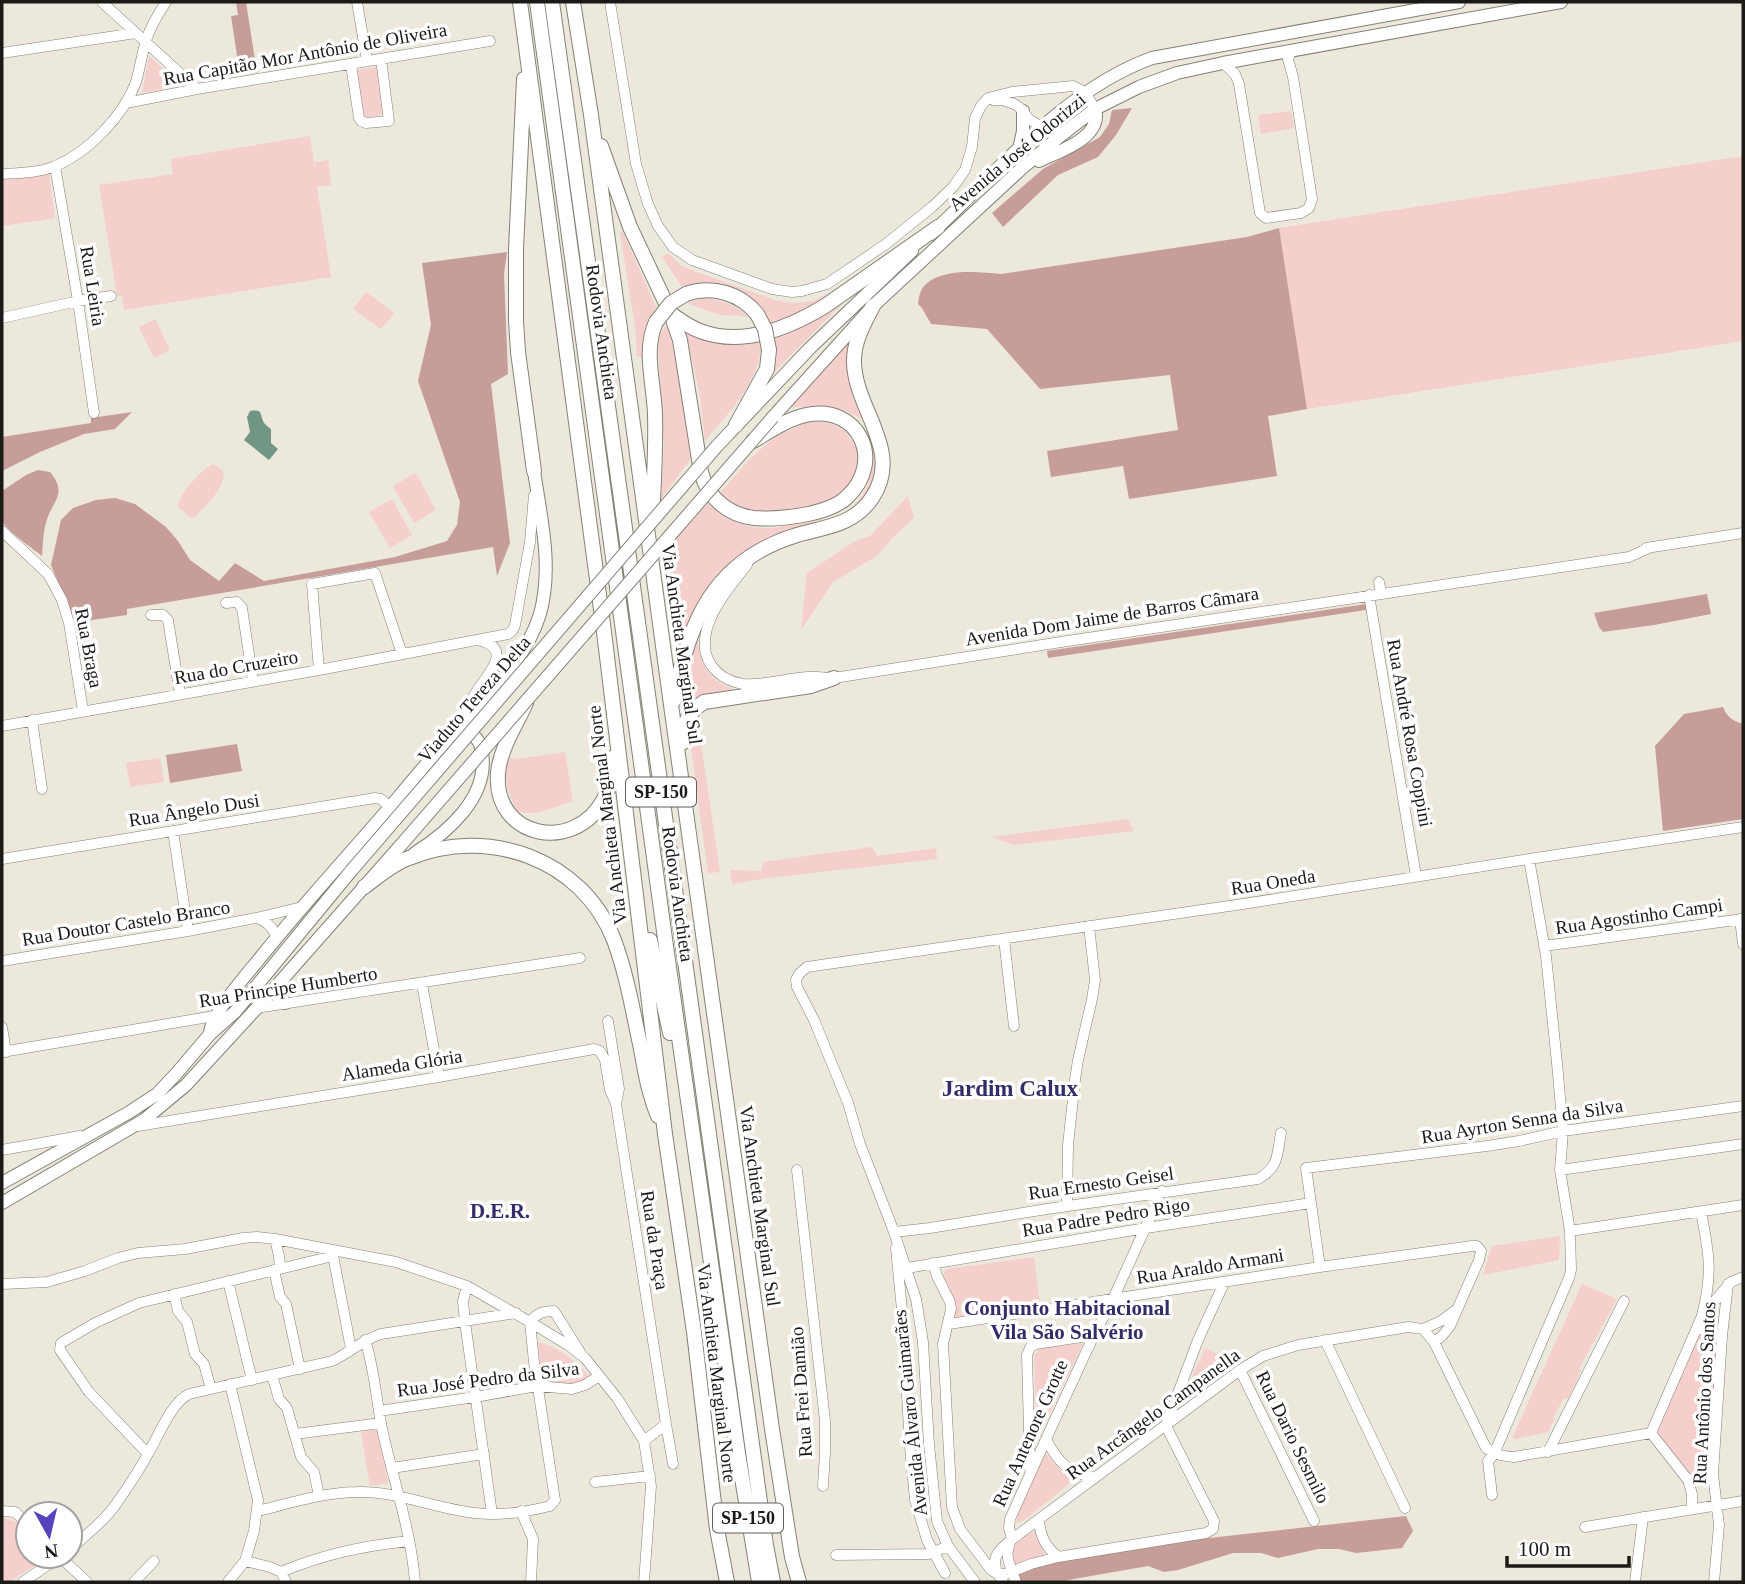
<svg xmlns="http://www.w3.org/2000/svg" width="1745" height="1584" viewBox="0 0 1745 1584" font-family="Georgia,serif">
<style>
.green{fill:#f5cfcb}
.forest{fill:#c69d99}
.water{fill:#729684}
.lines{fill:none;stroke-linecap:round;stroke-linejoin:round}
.minor-casing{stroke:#848176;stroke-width:11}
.major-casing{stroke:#848176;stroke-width:14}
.highway-casing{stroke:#848176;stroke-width:16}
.minor{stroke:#fff;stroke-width:10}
.major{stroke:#fff;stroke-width:12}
.highway{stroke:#fff;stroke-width:14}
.major-bridge-casing{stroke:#848176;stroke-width:14;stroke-linecap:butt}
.highway-bridge-casing{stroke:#848176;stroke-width:16;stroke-linecap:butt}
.major-bridge{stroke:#fff;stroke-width:12}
.highway-bridge{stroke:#fff;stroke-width:14}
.labels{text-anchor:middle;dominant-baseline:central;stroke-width:7;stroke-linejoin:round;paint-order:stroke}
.shield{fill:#fff;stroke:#605f5c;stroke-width:2}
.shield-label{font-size:18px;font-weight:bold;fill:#1c1a16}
.street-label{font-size:19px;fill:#1c1a16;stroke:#fff}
.neighbourhood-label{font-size:21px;font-weight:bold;fill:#322d68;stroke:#fff}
.quarter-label{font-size:23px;font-weight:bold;fill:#322d68;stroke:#fff}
</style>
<rect width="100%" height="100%" fill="#ece8dc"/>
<path class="green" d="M149,56L181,85L142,93Z
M377,67L385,114L364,118L356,70Z
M1291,111L1294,128L1261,134L1258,115Z
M310,136L315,171V162L328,160L331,185L317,187L331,277L124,310L122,296H117L99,185L173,174L171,159Z
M1743,156V341L1307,409L1279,228Z
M49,173L55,218L2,226V179Z
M622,230L656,307C644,326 642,336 642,358L637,356L635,326L620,233Z
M668,253L683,267L778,301L794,303L813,301L852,282C826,298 800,315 770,324C762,297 726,280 699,283C693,284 688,286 683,288L662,257Z
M366,292L394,313L381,329L353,309Z
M705,298C726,302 734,303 749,318C736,313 733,317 721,315C709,312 698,307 687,303Z
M836,303L841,305L774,372L777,357L774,334Z
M155,319L170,350L154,358L139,327Z
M668,323L680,384L692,457L661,499L664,443L658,346L660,333Z
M685,328C712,342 730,347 761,340C762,381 729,412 705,441L700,396Z
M849,341L851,386L864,420L844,410L823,407H788Z
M812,421L830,423L845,431L855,445L859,454L860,465L853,486L835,502L766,516L734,507L720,493C737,474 754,452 776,437C787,430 800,425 812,421Z
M865,431H872L879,457L873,489L852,514L762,544L686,630L678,651L666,549L709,502C714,507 718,514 724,517C738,525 756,529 771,528C779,528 786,525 793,524C809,521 825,521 840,515C865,505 878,470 871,446C870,441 867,435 865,431Z
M213,464L223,471C226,489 206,504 195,517H190L178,507C178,495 202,469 213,464Z
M416,473L436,510L414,523L393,486Z
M908,496L914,518L892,538L877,556L833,582L801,630L807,573L855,541L870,536Z
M392,499L412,535L390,548L369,512Z
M698,636C700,670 710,681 741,692L697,699L686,706V675Z
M697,717L720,872L708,873L688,726Z
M565,752L573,801C556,806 533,819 516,810C508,792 502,777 509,757L517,759Z
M160,758L164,782L130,787L126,763Z
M1128,819L1134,831L1013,845L992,837Z
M872,847L877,856L936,848L937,859L767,878L732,884L730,870L761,871L763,862Z
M1560,1236L1559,1260L1483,1275L1492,1246Z
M1034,1257L1040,1303L955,1317L950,1288L943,1276L944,1272L947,1269Z
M1582,1284L1617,1299L1579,1369L1581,1370L1568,1399L1564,1398L1553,1418L1555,1419L1548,1432L1516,1439L1512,1438Z
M1700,1332L1718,1342L1709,1475L1689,1476L1651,1433Z
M538,1342C558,1347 576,1361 590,1376C573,1388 562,1385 542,1380Z
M1083,1343L1037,1440L1034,1355L1040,1348Z
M1205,1348L1237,1363L1194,1393L1189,1395L1186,1390Z
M379,1429L388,1483L370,1486L361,1432Z
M1045,1453L1059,1469L1076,1478L1026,1519L1017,1523L1016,1517Z
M5,1518L18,1523L28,1533V1556H50L9,1582H2V1519Z
M1035,1531L1046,1556L1015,1566L1010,1553L1016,1542Z"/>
<path class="forest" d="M236,2H246L257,73L240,75L231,16L238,15Z
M1132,108L1116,135L1098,157L1058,175L1003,227L992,213L1043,169L1100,137L1109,124L1112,110Z
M1279,228L1307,409L1268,416L1277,476L1129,499L1123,466L1051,477L1047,451L1178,430L1170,375L1040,389L987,329L931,324L922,308L918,304C919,297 920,289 926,284C944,268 979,272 1001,274L1247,237Z
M507,252L504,274L508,374L491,384L510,543L497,576L493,547L127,609V615L85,621L86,627L73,629L70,610L51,565L61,520L73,508L96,500L115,498L135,504L166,527L178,541L190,560L219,581L235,563L264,581L395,557L447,541L457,525L460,502L418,381L431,325L422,263Z
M132,412L115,429L84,434L40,452L2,471V437L91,423V418Z
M38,470L50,472C69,495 51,501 46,523C43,533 43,545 42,556C33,549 6,530 2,521C0,513 2,499 2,491L26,475Z
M1707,594L1711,614L1654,625L1603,632L1599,627L1594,613Z
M1366,604V610L1048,658L1047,651Z
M1723,707C1727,717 1733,721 1743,724V819L1663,831L1655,746L1684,714Z
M237,744L242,771L170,783L166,755Z
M1406,1516L1413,1531L1402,1548L1356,1553L1339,1549H1318L1278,1558L1261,1553H1233L1178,1570L1164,1572L1148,1566L1068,1580L1066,1582H1021L1017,1574L1047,1564L1156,1544Z"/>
<path class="water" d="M250,411C264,409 259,414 264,423C266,425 268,427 271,429V443L278,449L269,460L244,440L250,432L247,417Z"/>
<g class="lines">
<defs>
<path id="minor" d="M102,2L197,89
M357,2L367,61
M610,2L636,164L648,204L658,226L673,247L692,260L772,289L792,292L802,291L827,284L886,244L932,207L953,187L965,170L972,147L975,118L981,106L988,98L1012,92L1073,86L1085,92L1095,109
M2,53L136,33
M1223,63L1235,74L1239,84L1260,213L1266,218L1301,213L1309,208L1312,199L1293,77L1288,59L1291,51
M351,65L359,118L361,121L366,123L389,121L381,59
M993,100H1003L1014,104L1019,107L1030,120L1059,137
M126,103L197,89L490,41
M55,166L78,301L94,413
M2,174C19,173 39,173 55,166C88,153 124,115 136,82C140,68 142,54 146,40C151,26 158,14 166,2
M2,318L78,301L111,296
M2,531L48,574L62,600L69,623L83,711
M1646,548L1743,533
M747,565C727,589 690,633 711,665C718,675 730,682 743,684C764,686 786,678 807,677C816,676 825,678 834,678L1061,642L1629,557L1651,547
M1379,582L1381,593
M1369,595L1416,876
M226,603L237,602L242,608L253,681
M151,615H163L168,620L180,694
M319,670L312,584L375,573L402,654
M462,718C467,708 472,698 478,689C491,671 513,647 477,640
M32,720L42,789
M2,726L319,670L508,634L513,630L515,625L530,542L534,495
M173,831L188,931
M2,859L375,798L381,799L390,807
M257,918C267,921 272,927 277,937
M1740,919L1743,944
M1004,939L1014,1026
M1544,946L1743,919
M2,961L188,931L256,918L302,907
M422,984L439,1077
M256,1008L580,958
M608,1021L619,1089L616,1104L666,1424L673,1464
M2,1027L6,1052
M2,1052L220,1015
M138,1126L439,1077L594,1049L600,1051L605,1060L610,1090L616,1104
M2,1150L80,1136
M797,1170L825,1421V1453L823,1486
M1560,1170L1743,1144
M1067,1206L1068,1145L1075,1080L1078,1060L1092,999L1095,980L1089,926
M1701,1212C1709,1252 1713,1274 1702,1315
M1570,1231L1743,1205
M894,1232L930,1228L1047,1209L1258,1179C1279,1168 1277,1154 1281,1133
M275,1239L279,1256L280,1269
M896,1248L902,1310L910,1446L915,1500L927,1540L945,1573
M332,1250L351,1349
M933,1263L937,1276L950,1302L951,1309L943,1344L952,1507L960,1529L991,1570L998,1574L1003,1582
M1320,1267L1306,1168L1487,1146L1519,1141L1563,1131L1743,1106
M907,1268L1146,1228L1311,1203
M274,1270L280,1297L286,1304L300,1369
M228,1281L252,1380
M2,1284L47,1282L85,1271L118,1258L138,1253L185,1249L243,1238L257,1237L275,1239L396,1262L467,1286L530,1322L568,1345L585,1358L617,1398L644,1441L651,1486L644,1582
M467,1286L463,1301L465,1322L492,1514
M174,1294L178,1311L187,1322L195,1354L204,1364L211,1389
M530,1322C537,1313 543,1311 554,1311L580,1352
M949,1324L1320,1267L1472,1246H1477L1481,1251L1479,1260L1450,1326L1442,1336L1434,1342
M1698,1327L1722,1336
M1423,1329L1441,1321L1456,1310
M365,1340C374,1367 376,1396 381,1424C392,1477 411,1529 415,1582
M1325,1340L1405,1508
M1240,1370L1314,1521
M272,1375L279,1399L287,1408L301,1457L314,1472L319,1496
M230,1384L258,1500L254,1531L245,1561
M379,1411L475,1397L537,1386L572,1389L585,1385L599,1376
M1166,1425L1198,1340L1224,1283
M1651,1433L1702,1316L1731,1282L1743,1277
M1651,1433L1688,1480L1692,1494V1508
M295,1434L381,1423
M1046,1439C1058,1463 1068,1472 1095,1478
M644,1441L666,1424
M1548,1452L1624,1301
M148,1454L89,1392L60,1350L61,1343L95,1323L139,1303L333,1256
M392,1468L484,1454
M1030,1469L1027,1355L1031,1346L1036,1344L1094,1335
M1688,1480L1713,1474
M595,1482L650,1476
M1492,1495L1488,1461L1494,1454L1569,1278L1571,1270L1570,1231L1560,1170L1563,1131L1557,1063L1546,956L1529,859
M2,1511L15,1512L28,1524
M258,1511C290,1503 325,1492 358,1492C398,1491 436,1509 475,1513C499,1516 527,1512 550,1506L555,1500L534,1362L530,1322
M521,1511L533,1539L531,1582
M1039,1519C1040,1536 1045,1546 1058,1557
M1585,1527L1743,1501
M1012,1539L1009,1528L1010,1519L1046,1439L1094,1335L1113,1299L1162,1191
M1011,1540C1003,1557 1011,1566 1016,1582
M70,1549C85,1536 102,1523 114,1507C126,1490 139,1471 149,1452C159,1435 171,1403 189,1394L332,1361C350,1353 362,1340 381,1334L516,1313
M836,1555L929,1554L948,1546
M59,1556L87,1582
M281,1572C324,1554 363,1546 409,1541
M998,1574C988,1554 1005,1545 1019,1534L1240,1370L1263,1356L1298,1345L1408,1327L1423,1329L1434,1342L1486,1448C1495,1455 1503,1456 1514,1457L1651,1433
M998,1574H1006L1031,1564L1058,1557L1206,1533L1213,1529L1214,1521L1166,1426
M23,1582L61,1556
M134,1582L154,1561
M228,1582L245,1561L270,1567L281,1572L286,1582
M975,1582L948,1546L937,1521L929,1445L923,1342L916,1299L894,1232L860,1144L848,1103L814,1020L797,987L796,980L799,974L807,967L1243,904L1529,859L1743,827
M1635,1582L1643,1517
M1714,1582L1719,1525L1713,1474L1722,1336L1728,1284"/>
<path id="major" d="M1019,149L1023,131V111
M1039,161C1059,151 1103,138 1095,109
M931,234C998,171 1064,90 1152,58L1459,2
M773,417L873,306L1020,170L1059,137L1095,109L1139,87L1177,73L1223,63L1561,2
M717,446L810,348L912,251
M415,853C448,832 489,797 482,753C481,741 474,733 462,730
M277,986L279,997L285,1003
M210,1034C209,1018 245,976 256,963C299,909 346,858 391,806C412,781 432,757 453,733C485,695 525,663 540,614C553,567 541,518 534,471
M2,1183L128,1113L157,1094L176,1074L210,1034L235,1012L351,871
M2,1203L144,1120L186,1085L265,999L401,845"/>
<path id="highway" d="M520,2L604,632L665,1134L694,1332L717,1529L727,1582
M537,2L666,946L738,1453L759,1582
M552,2L766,1545L773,1582
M573,2L591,115L672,712L772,1429L792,1557L799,1582
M524,79L516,249V321L518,352L534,471
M601,146L630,227L671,314L680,340L701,472C708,498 728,515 754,518C779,520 829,515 847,497C885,462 860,404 806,415C787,419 770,431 753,441
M686,294C712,285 740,293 757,314
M671,314C680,320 689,327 700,331C742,347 789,328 825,306L938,227
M736,425L767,369L769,350
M652,519C654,484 656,449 655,414C654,384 643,350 656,322
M674,700C688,622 714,560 797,535C825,527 854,525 872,498C904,450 854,409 854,361C854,340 864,324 873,306
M526,703C516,725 500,749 498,773C493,839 575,854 604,799C611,786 613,771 614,757
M682,743C682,725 688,712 704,702L811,686L834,678
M364,887C378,877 392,864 409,858C487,826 582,858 614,940C627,975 633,1012 641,1049C645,1072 649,1094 658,1116
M650,940L670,1033"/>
</defs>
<use href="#minor" class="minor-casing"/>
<use href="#major" class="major-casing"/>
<use href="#highway" class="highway-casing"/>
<use href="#minor" class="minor"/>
<use href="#major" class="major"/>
<use href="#highway" class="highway"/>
<defs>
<path id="major-bridge" d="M401,845L773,417
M351,871L717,446"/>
<path id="highway-bridge" d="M757,314L765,329L769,350
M656,322L671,303L686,294"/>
</defs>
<use href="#major-bridge" class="major-bridge-casing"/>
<use href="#highway-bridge" class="highway-bridge-casing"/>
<use href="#major-bridge" class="major-bridge"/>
<use href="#highway-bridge" class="highway-bridge"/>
</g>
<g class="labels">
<g class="shield">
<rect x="626" y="777.5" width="70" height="29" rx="5"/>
<rect x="713" y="1503.5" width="70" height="29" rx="5"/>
</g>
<g class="shield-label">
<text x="661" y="792">SP-150</text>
<text x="748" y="1518">SP-150</text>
</g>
<g class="street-label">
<text transform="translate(305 54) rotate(-10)">Rua Capitão Mor Antônio de Oliveira</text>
<text transform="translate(1017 152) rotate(-40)">Avenida José Odorizzi</text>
<text transform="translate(93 286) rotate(81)">Rua Leiria</text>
<text transform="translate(602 332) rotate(82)">Rodovia Anchieta</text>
<text transform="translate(1112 616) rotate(-9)">Avenida Dom Jaime de Barros Câmara</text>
<text transform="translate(682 644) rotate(82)">Via Anchieta Marginal Sul</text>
<text transform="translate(89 648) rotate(79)">Rua Braga</text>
<text transform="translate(236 667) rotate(-10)">Rua do Cruzeiro</text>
<text transform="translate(474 699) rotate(-49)">Viaduto Tereza Delta</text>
<text transform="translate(1410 733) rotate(80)">Rua André Rosa Coppini</text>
<text transform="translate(194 810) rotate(-9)">Rua Ângelo Dusi</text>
<text transform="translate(607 815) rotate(-97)">Via Anchieta Marginal Norte</text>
<text transform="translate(1273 882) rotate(-9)">Rua Oneda</text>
<text transform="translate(678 894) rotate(82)">Rodovia Anchieta</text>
<text transform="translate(1639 916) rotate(-8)">Rua Agostinho Campi</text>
<text transform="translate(126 923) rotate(-9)">Rua Doutor Castelo Branco</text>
<text transform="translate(288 987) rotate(-9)">Rua Principe Humberto</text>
<text transform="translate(402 1065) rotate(-9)">Alameda Glória</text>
<text transform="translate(1522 1121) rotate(-9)">Rua Ayrton Senna da Silva</text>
<text transform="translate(1101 1183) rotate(-8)">Rua Ernesto Geisel</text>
<text transform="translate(760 1206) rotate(82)">Via Anchieta Marginal Sul</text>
<text transform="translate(1106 1217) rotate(-9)">Rua Padre Pedro Rigo</text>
<text transform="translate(655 1240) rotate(81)">Rua da Praça</text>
<text transform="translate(1210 1266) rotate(-9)">Rua Araldo Armani</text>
<text transform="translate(717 1373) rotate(83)">Via Anchieta Marginal Norte</text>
<text transform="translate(488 1379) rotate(-7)">Rua José Pedro da Silva</text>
<text transform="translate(801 1392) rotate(-94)">Rua Frei Damião</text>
<text transform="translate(1704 1393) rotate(-87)">Rua Antônio dos Santos</text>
<text transform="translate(910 1413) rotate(-96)">Avenida Álvaro Guimarães</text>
<text transform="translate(1153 1414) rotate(-36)">Rua Arcângelo Campanella</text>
<text transform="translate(1030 1433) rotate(-66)">Rua Antenore Grotte</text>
<text transform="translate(1293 1437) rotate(64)">Rua Dario Sesmilo</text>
</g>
<g class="neighbourhood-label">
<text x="500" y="1211">D.E.R.</text>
<text x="1067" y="1308">Conjunto Habitacional<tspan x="1067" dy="24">Vila São Salvério</tspan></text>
</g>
<g class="quarter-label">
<text x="1010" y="1088">Jardim Calux</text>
</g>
</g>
<rect width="1745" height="1584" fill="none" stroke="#1c1a16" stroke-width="7"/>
<g transform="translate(49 1535) rotate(172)"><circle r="33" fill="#ffffff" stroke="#a4a3a2" stroke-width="2"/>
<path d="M0-5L12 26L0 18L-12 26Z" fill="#5443ba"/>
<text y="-10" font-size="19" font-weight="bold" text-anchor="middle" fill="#1c1a16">N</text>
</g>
<path d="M1507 1556v10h122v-10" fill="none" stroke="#1c1a16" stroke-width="3.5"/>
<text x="1518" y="1556" font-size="21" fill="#1c1a16" stroke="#ffffff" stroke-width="5" paint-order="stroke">100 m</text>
</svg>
